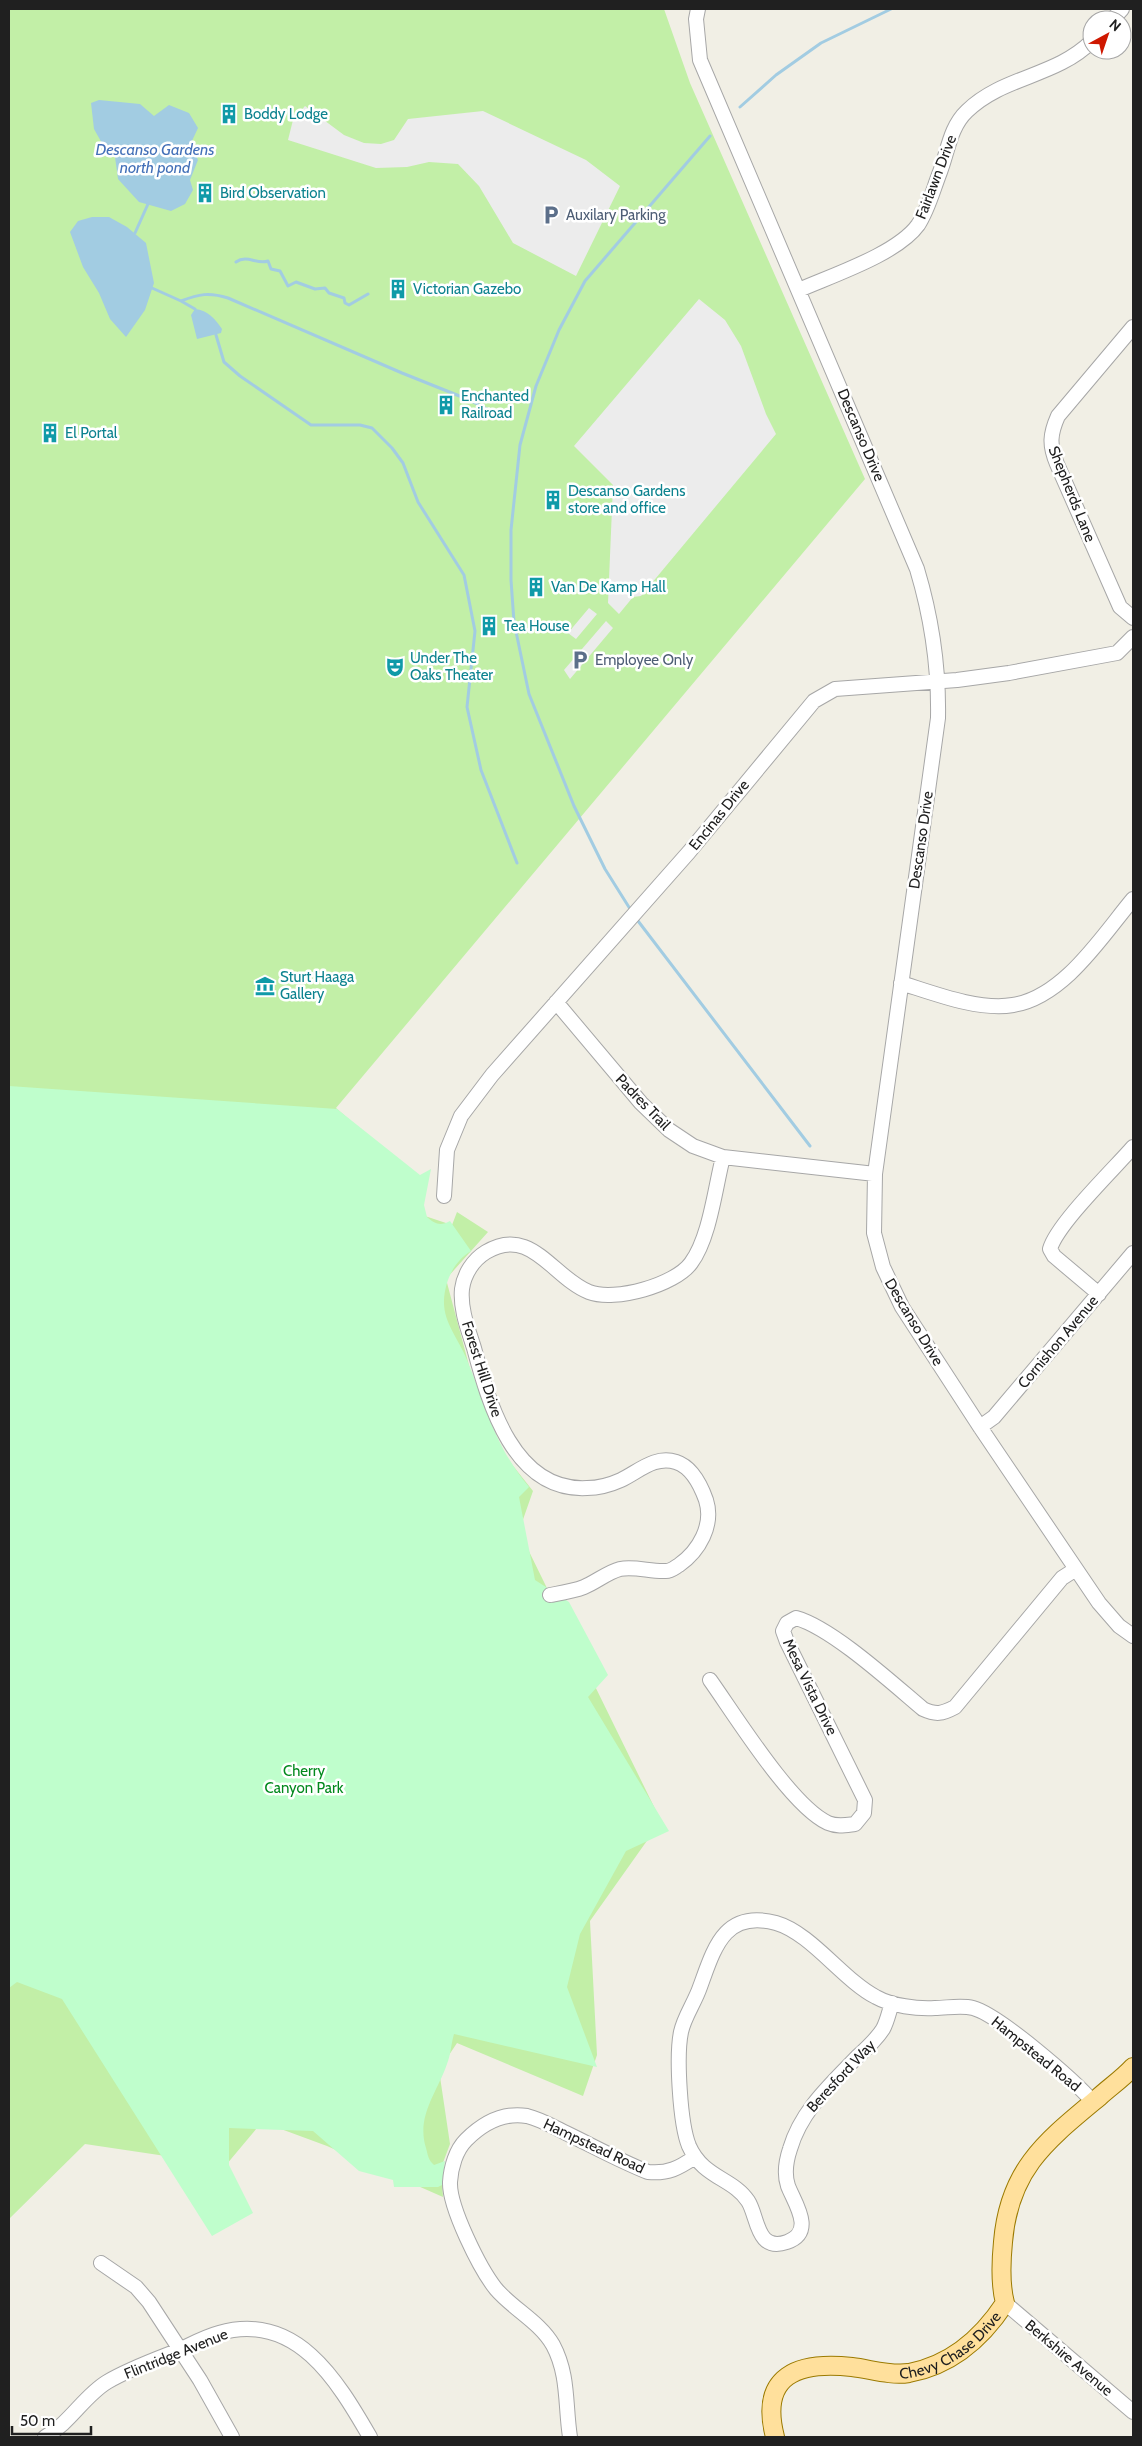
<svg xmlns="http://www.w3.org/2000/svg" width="1142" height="2446" viewBox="0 0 1142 2446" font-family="Cabin,sans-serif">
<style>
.grass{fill:#c2efa7}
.park{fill:#bffecc}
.parking{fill:#ececec}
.water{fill:#a2cce2}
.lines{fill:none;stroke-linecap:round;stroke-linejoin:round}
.stream{stroke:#a2cce2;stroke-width:3}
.minor-casing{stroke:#a7a7a7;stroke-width:16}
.major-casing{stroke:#9b7a00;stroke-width:20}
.minor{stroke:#fff;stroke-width:14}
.major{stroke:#ffe09c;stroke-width:18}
.labels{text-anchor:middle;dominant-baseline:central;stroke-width:5;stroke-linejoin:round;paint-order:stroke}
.culture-label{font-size:15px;fill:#0d838f;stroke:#fff;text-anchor:start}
.street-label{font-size:15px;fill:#202020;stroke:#fff}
.service-label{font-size:15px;fill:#4e5e75;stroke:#fff;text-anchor:start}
.park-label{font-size:15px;fill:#02891d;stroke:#fff}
.water-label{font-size:16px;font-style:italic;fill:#4370b8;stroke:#fff}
</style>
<rect width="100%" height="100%" fill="#f1efe5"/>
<path class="grass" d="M9,9H664L690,83L865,479L336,1108L420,1181L425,1216L452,1225L457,1212L488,1232L446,1279L487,1433L533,1491L519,1531L661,1821L590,1921L597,2055L583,2096L457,2043L439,2070L450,2144L441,2168L443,2197L327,2146L262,2122L226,2165L85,2144L9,2219Z"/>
<path class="park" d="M9,1086L337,1109L420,1175L431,1169L424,1205L427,1217C434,1223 440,1227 450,1221L471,1251C454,1261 445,1281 444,1300C443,1323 459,1339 467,1360C487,1408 494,1445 529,1487L519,1497L535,1580L569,1602L608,1675L588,1697L669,1831L626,1851L580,1934L567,1987L597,2067L454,2034C451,2044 451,2054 447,2064C437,2093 416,2116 426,2148C428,2155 428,2160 434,2165L445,2161L442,2185L438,2187H394L393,2180L359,2171L313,2131L229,2128V2165L253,2213L212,2236L62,1999L17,1982L9,1988Z"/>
<path class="parking" d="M305,106L344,135L364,143L381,144L394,140L408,119L483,111L586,160L620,186L576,276L513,243L479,186L458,164L429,162L407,167L376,168L288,140L293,120Z
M699,299L725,320L741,346L766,414L776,434L641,596L633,597L619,614L608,603L613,485L574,446Z
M589,608L597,614L576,639L568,633Z
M606,621L613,628L570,679L564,670Z"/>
<path class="water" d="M99,100L140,104L154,116L169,105L189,113L198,128L191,143L198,160L190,180L193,190L185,204L171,211L139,202L118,179L115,157L103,145L94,129L91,103Z
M92,217H109L127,227L146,243L154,283L145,310L126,337L110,319L99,293L83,267L70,232L78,221Z
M195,309C208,310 215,319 222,329L221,333L197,339L191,315Z"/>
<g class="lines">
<path class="stream" d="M740,107L776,75L821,43L891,9
M135,233L148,204
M236,262C247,254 257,265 268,261L271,269L280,271L288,286L296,282L315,289L325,288L329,293L344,298L345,303L349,305L368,294
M152,288L181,301L195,309
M181,301C199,294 209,292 228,298L402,373L467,399L507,419
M216,335L224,362L240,376L311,425H360L372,428L392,448L403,463L418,502L464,575L475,631L467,707L481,770L517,863
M632,912L605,869L574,806L529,694L514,622L511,580V530L520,445L536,386L559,330L585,281L710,136
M635,917L810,1146"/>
<defs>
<path id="minor" d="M698,9L696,19L700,60L917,569C932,619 939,666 938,718L875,1174L874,1233L883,1267L902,1307L980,1427L1099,1603L1119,1626L1133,1636
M1112,20L1122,9
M799,290C833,275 897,254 918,225C928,210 933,190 940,172C948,151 950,127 967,111C1003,76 1056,77 1092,41
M1133,327L1058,416C1050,434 1049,445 1057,464L1120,607L1133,618
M901,983C933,993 979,1011 1013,1005C1064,997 1102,936 1133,899
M556,1002L641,1103L669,1130L693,1146L723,1157L875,1174
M444,1196L447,1150L461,1116L492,1075L689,852L814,701L835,689L957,680L1009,673L1117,653L1133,637
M1099,1294L1054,1256L1050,1249C1057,1224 1114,1169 1133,1147
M980,1427L994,1417L1133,1253
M550,1595C561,1593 574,1591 584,1587C596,1582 608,1572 620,1569C635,1566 651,1572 666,1571C671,1571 674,1568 679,1565C699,1551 714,1525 706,1500C701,1486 692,1467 676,1462C655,1455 638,1472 621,1480C610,1485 599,1488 587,1488C514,1492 489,1404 474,1348C468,1329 460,1309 462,1289C464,1274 473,1260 486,1252C531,1225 552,1277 589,1292C615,1302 675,1285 691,1263C710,1237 715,1188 723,1157
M710,1680C735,1715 791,1806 828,1823C837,1827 846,1825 855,1824L864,1813L865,1800L787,1642L783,1631L787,1623L796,1618C832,1628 892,1683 923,1709C936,1715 942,1714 955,1707L1062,1578L1076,1569
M892,2003C889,2012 887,2022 883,2029C876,2040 866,2049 857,2057C830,2085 801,2111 790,2149C786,2161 784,2174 788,2186C794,2202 816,2232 787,2242C756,2253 758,2216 748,2201C733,2178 703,2178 689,2146C680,2124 676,2056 681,2032C684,2017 695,2002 700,1987C714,1949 724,1909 776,1923C811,1933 843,1980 876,1997C892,2006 917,2009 935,2008C947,2008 961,2005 973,2008C999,2015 1074,2080 1093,2102
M101,2263L136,2287L149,2302L200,2380L232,2437
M1005,2303L1133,2412
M45,2437C70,2423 84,2396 107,2382C129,2369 154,2360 177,2351C190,2345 204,2337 219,2333C296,2311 337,2380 370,2437
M570,2437C565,2405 569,2375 553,2345C540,2322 513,2309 496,2289C480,2269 449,2207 450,2182C451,2167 456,2150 466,2140C482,2124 503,2112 527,2116C540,2119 554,2127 566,2133C593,2146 620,2161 648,2172C668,2174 679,2168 695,2157"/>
<g id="major">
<path id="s1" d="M775,2437C759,2375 798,2361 852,2367C870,2369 890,2376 909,2373C952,2365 982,2338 1005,2303C1000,2284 1001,2262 1003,2242C1009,2169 1046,2141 1099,2097C1110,2087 1123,2078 1133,2067"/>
</g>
</defs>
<use href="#minor" class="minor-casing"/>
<use href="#major" class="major-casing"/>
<use href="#minor" class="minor"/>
<use href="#major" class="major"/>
</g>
<defs>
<symbol id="building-bare" viewBox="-9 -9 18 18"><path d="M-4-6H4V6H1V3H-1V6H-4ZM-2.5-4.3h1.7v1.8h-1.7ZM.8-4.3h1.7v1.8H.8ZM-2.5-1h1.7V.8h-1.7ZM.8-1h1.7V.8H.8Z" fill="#0f9aa8" stroke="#fff" stroke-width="2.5" paint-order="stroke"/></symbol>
<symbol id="parking-bare" viewBox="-9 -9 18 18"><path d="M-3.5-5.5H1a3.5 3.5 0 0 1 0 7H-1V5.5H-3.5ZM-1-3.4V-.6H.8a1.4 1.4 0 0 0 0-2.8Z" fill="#5c6f8a" stroke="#fff" stroke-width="2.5" paint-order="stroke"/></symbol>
<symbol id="theatre-bare" viewBox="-9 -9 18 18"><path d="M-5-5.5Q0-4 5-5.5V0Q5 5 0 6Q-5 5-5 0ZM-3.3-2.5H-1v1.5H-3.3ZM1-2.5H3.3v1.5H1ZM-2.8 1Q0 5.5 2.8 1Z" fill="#0f9aa8" stroke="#fff" stroke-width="2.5" paint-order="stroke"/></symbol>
<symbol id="museum-bare" viewBox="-9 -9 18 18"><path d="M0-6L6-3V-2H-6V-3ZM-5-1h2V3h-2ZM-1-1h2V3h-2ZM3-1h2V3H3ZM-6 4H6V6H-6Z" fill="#0f9aa8" stroke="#fff" stroke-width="2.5" paint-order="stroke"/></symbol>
</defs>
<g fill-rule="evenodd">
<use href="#building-bare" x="215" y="100" width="28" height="28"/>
<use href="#building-bare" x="191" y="179" width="28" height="28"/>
<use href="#parking-bare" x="537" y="201" width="28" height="28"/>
<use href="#building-bare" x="384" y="275" width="28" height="28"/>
<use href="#building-bare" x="432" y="391" width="28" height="28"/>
<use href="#building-bare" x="36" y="419" width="28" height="28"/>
<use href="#building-bare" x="539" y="486" width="28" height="28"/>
<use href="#building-bare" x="522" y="573" width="28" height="28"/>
<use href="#building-bare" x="475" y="612" width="28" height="28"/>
<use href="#parking-bare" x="566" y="646" width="28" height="28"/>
<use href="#theatre-bare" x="381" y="653" width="28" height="28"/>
<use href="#museum-bare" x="251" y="972" width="28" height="28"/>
</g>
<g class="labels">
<g class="culture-label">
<text x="244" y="114">Boddy Lodge</text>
<text x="220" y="193">Bird Observation</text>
<text x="413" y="289">Victorian Gazebo</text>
<text x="461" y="396">Enchanted<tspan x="461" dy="17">Railroad</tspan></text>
<text x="65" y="433">El Portal</text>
<text x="568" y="491">Descanso Gardens<tspan x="568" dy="17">store and office</tspan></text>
<text x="551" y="587">Van De Kamp Hall</text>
<text x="504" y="626">Tea House</text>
<text x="410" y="658">Under The<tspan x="410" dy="17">Oaks Theater</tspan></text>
<text x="280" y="977">Sturt Haaga<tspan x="280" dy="17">Gallery</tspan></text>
</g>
<g class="street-label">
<text transform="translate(936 177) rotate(-69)">Fairlawn Drive</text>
<text transform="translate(861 435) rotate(67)">Descanso Drive</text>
<text transform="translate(1072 494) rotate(68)">Shepherds Lane</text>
<text transform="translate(719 815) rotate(-51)">Encinas Drive</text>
<text transform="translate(921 840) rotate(-82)">Descanso Drive</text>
<text transform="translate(643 1102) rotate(46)">Padres Trail</text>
<text transform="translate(914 1322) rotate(59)">Descanso Drive</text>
<text transform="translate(1058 1342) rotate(-50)">Cornishon Avenue</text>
<text transform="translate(482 1369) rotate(72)">Forest Hill Drive</text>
<text transform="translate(810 1687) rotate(64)">Mesa Vista Drive</text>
<text transform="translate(1036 2054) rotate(39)">Hampstead Road</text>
<text transform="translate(841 2076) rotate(-47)">Beresford Way</text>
<text transform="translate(594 2146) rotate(25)">Hampstead Road</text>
<text stroke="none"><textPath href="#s1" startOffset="240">Chevy Chase Drive</textPath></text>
<text transform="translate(176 2354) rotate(-22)">Flintridge Avenue</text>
<text transform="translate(1069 2358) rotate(40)">Berkshire Avenue</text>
</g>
<g class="service-label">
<text x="566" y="215">Auxilary Parking</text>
<text x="595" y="660">Employee Only</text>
</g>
<g class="park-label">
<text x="304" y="1771">Cherry<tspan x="304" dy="17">Canyon Park</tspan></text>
</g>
<g class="water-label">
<text x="155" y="149">Descanso Gardens<tspan x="155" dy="18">north pond</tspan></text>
</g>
</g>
<rect width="1142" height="2446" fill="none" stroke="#202020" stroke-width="20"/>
<g transform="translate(1107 35) rotate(40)"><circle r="24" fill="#ffffff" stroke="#a6a6a6"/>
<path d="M0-4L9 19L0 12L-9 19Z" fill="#cf1800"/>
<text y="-8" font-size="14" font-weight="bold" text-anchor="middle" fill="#202020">N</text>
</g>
<path d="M12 2426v8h79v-8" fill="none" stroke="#202020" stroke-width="2.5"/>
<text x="20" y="2426" font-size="15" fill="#202020" stroke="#ffffff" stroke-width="4" paint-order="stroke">50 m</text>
</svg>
